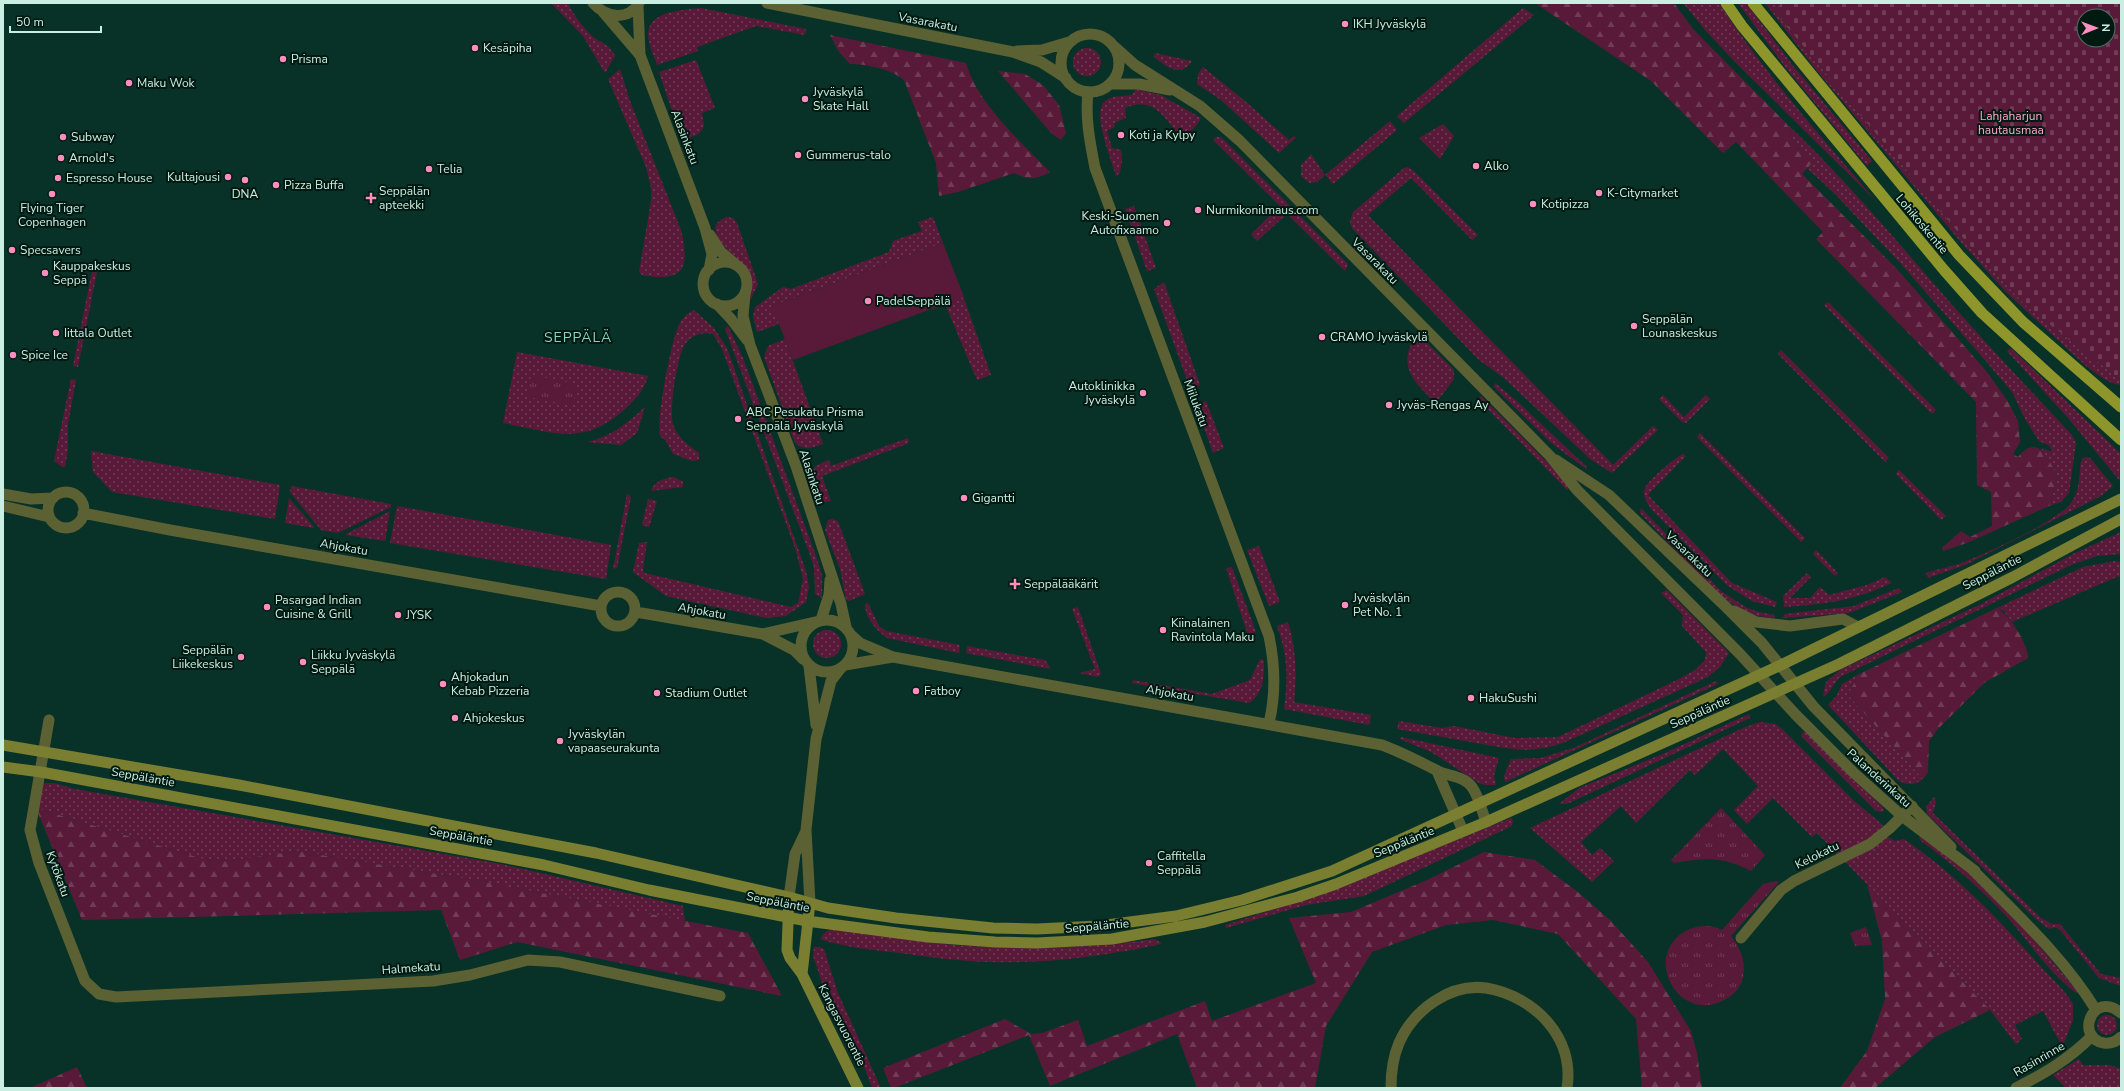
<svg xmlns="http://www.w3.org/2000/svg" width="2124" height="1091" viewBox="0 0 2124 1091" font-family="'Nunito Sans',sans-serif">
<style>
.grass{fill:url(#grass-dots)}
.forest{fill:url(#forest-firs)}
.cemetery{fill:url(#cemetery-stones);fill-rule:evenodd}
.park{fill:url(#park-tufts)}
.pitch{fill:#591a39}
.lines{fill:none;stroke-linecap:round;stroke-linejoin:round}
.minor{stroke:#5c6133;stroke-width:11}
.tertiary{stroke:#5c6133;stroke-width:11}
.secondary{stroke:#797e31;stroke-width:11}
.primary{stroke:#8e952b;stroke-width:11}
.poi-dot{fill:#fd8ebf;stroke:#001911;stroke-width:1.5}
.labels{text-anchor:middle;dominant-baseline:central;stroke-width:4;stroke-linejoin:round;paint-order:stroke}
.street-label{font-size:12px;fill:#caeee2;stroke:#001911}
.poi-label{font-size:12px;fill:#caeee2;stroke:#001911;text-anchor:start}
.park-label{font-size:12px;fill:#fda9cc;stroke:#001911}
.quarter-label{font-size:14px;letter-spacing:1px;fill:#8ad4be;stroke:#001911}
</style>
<defs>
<pattern id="grass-dots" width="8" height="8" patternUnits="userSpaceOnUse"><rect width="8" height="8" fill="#591a39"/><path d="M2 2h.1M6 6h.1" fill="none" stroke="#703c55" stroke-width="1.8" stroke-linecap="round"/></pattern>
<pattern id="forest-firs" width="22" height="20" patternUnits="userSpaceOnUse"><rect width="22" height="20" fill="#591a39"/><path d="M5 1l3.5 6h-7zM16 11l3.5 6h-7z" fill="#703c55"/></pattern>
<pattern id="cemetery-stones" width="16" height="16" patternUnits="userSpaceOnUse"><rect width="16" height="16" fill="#591a39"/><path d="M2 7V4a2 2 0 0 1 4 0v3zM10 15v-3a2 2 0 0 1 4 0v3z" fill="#703c55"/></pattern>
<pattern id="park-tufts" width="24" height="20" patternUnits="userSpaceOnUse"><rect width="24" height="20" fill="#591a39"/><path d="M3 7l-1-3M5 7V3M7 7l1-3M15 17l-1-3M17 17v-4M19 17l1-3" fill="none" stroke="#703c55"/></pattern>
</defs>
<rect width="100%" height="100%" fill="#083228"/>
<path class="grass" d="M551,3H568C574,16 582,26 592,36C601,44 608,42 615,56L605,73L583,36Z
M1683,3H1719C1765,74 1822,138 1877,202L1735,62L1706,31Z
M1738,3H1746L1791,63L1872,161L1867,166L1786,68Z
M1765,3H1782L1774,11L1963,238L2025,305L2121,380V385C2108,384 2096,373 2086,366L2006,292L1960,241L1817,71Z
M701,8L806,29L805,35L756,26L697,47L698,51L657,65C655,57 650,49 649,41C642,11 682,10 701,8Z
M1523,8L1534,15L1404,123L1397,116Z
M1073 62a14 14 0 1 1 28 0a14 14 0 1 1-28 0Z
M1155,53L1192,61C1180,79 1166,66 1154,57Z
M696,60L715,108L702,113L704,126L700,133L689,138C675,129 665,88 659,72Z
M1203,67L1245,101L1289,140L1294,136L1296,138L1279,153L1221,100L1197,84L1198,74Z
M620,69L630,101L681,230C690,267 685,283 642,275L639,272L651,201V188L646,167L608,79Z
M1136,89L1161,95L1201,118C1196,127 1189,136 1178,134C1163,115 1152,96 1125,108L1126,118L1114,123L1115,127L1107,131L1112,148L1121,150L1122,161L1120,173L1116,176C1112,161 1091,112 1105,101C1115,94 1122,97 1132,95Z
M1390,121L1397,130L1333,184L1325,175L1317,182L1309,183L1301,176V165L1311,154L1325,175Z
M1786,123C1840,174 1885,227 1933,283C1978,335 2025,385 2072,435L2076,443L2069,493L2061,502L2049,506L2058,477L2041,448L2052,452L2050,446L2039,441L2025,419L2012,392L1990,366L1902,265L1835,194L1808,169L1812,163L1792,142V134Z
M1443,124L1454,136L1440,159L1419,138Z
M1216,137H1221L1348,264L1345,271L1287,214L1257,241L1251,234L1280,206L1213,140Z
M1408,167L1414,171L1478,235L1472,240L1411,178L1368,215L1613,465L1653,426L1658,430L1612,473L1590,459L1504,378L1479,360L1352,228L1350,222L1353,212L1404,168Z
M1134,206L1156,268L1147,271L1125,209Z
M727,217L733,218L737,223L758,284L749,303C746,292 754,284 749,273C743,260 693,229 727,217Z
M933,217L943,243L772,306L779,324L757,332L753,316L755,307L783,287L791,289L889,252L893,241L922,231L918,222Z
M93,266L98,267L78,367L73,366Z
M1164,282L1200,385L1190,388L1154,289Z
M961,290L991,375L977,380L942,297Z
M1828,302L1936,410L1932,414L1824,305Z
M694,310L714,328L727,348L806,571L809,587L806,602L786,616L766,618L666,596L633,572L639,543L647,542L643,571L645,573L791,607L798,603L803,579L795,548L722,349L713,334C703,332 693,334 686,343C677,353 669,411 673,424C677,437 688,445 699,453V460L692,461L673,454L666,441L660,436C656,419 671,341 679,325C682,318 687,313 694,310Z
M728,326L743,358L816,556L822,575V598L815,594L814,567L810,555L725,329Z
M1418,334L1454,370V379L1436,403C1413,382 1395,363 1418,334Z
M785,339L823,444C812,448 804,451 795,443L764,357L768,346Z
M2011,348L2121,454V478L2119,480L2069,419L2007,351Z
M1781,350L1889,458L1885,462L1778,354Z
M517,352L648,376C644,391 635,400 624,410C582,447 553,432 503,423Z
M71,379L76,380L68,424V450L65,467H62L54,461Z
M1495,383L1518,402L1587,467L1586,469L1550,442L1494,387Z
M1663,395L1684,417L1706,395L1710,399L1686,423L1682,422L1659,399Z
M1481,396L1571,486L1567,490L1478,399Z
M1206,401L1224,448L1213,453L1196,405Z
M645,407L637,433L621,445L587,442C610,437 628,423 645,407Z
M1700,433L1805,538L1801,542L1697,437Z
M908,438L909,443L822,476L831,501L818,503C802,483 805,468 829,460L831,466Z
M91,451L280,485L275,519L112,492L93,472Z
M1683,454L1686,456L1648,495L1732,583L1777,602L1775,607L1752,601L1728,586L1651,509C1648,504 1643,497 1644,491C1645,482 1676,457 1683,454Z
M2086,457L2090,458L2113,486L2101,496L1965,565L1928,578L1926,573C1938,569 1952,567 1964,562C1986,554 2059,520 2071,503C2080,491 2079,475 2081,461L2083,458Z
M1899,470L1946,516L1941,520L1896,474Z
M674,477L683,482V487L651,491C654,481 665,478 674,477Z
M291,486L391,504V507L338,533L321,530L290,492Z
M627,494L631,497L617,568L613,569Z
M289,498L314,527L313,528L285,523Z
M648,499L657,501L649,527L642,525Z
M397,506L611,545L606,579L390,543Z
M1641,508L1721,591L1747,608L1759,612L1775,615V618C1763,617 1752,616 1742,610C1707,589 1670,543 1640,513Z
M390,511L385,541L346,535V534Z
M832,519L838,521L865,594L849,601L846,600L840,569L825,530L828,520Z
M2121,532V554L2097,556L2071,565L1840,677C1834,683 1832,690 1825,696L1823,695L1826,682L1840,670L1981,604L2075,553Z
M1259,546L1280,602L1269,606L1247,550Z
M1816,550L1838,573L1835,576L1813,554Z
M2115,561L2121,562V580L2119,576L2012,622L2003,610L1997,608L2083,567Z
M1232,567L1256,632L1248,635L1226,568Z
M1807,573L1811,577L1790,598H1810L1820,587L1829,595L1867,585L1885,577L1892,583C1852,601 1827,604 1784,607L1783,596Z
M1899,588L1902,592L1849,613L1782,618L1785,614L1854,606Z
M1667,590L1729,653L1720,667L1708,677L1563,743L1545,748L1527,750L1505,748L1397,729L1399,721L1442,728L1454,726L1515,738L1558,737L1677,680L1695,670L1705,660L1706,652L1682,626L1683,615L1661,593Z
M868,603L879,626L886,631L960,645L959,653L887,638C876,630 865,618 865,604Z
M1078,607L1101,674L1098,677L1079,673L1095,669L1072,609Z
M1288,622C1296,649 1297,673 1294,702L1371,715L1369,725L1284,709C1288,678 1288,656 1277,626Z
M813 644a14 14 0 1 1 28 0a14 14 0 1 1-28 0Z
M967,646L1045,660L1051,669L966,653Z
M1260,659L1264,660C1264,676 1264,694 1249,703L1132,683L1133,680L1212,694L1250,680Z
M1859,674L1848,695L1923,779C1915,786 1906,785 1898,780L1828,705L1837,695L1842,684Z
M1716,681L1718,684L1505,782L1504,776L1511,759L1541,758L1576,747Z
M1749,714L1750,718L1567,804H1559L1579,788L1663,754Z
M1760,722L1775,724L1781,728L1853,800L1883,825L1878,831L1895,841L1904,839C1956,875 1999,919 2041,967C2051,978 2065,990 2073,1004V1020L2064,1043L2061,1044L2043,1011L2015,1025L2022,1039L2016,1044L1990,1010L1817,833L1812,837L1773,798L1747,824L1734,810L1758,786L1723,749L1695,775L1690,770L1636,823L1621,806L1581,842L1592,855L1600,848L1614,861L1592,882L1530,828L1743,728Z
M1807,731L1844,770L1882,806L1884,810L1882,812L1876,811L1801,736L1803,732Z
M1401,737L1499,758L1494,776L1496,785H1485L1479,783L1431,752L1400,739Z
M41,783H54L75,789L501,864L683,906L685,921L485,882L297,851L229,861L203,859L36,808Z
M1934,797L1936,802L1933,813L2041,918L2052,924H2060L2101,974L2121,978V986L2099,978L2060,930L2055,927L2049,929L2036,919L1927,814L1926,807Z
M1511,818L1513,820L1512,826L1364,896L1306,905L1226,928L1225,925L1332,890Z
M1922,836L1927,838L1987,888L2015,917L2078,992L2076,993C2049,973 2030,943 2008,918C1982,890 1952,863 1921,841L1919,838Z
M834,928C874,929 914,942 954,945C1021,950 1088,948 1155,939L1161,943V944C1105,956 1046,964 988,962C956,961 923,956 891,952C867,949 843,947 820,939L825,932Z
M814,947H819L824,949L838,993L881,1088H872L862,1061L822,982L813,956Z
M2097 1025a10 10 0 1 1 20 0a10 10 0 1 1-20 0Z
M2079,1059L2083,1065H2110L2121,1069V1088H2066L2053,1075Z"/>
<path class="forest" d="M1535,3H1674L1693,29L1786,123L1792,134V142L1812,163L1802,174L1897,269L1987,372L2007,400L2018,421L2020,442L2013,454L2018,457C2039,432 2048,459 2058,477L2049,506L1967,543L1943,551L1942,548L1961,531L1970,537L1992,526L1991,492L1977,485L1976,402L1816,239L1823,232L1736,142L1723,153L1651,81Z
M830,35L966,63C977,103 1021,142 1050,172C1036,180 1028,180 1014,173L958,192L939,196L936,163L904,80C891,69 867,64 850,64L839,52Z
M998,71L1025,74L1043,85L1059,105L1066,133L1061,140L1052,134Z
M1997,608C2009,613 2029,646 2028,658L1984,683L1938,729L1929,741L1928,772L1923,779L1848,695L1859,674Z
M36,808L203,859L229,861L297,851L485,882L748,933L782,996L517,942L460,960L441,910L82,920Z
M1484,852L1535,860L1579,893L1611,921L1648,962L1691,1031L1697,1053L1702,1088H1642L1636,1019L1558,934L1493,920L1446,925L1372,952L1326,1026L1315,1088H1197L1177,1034L1050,1086L1029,1035L894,1088H891L883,1068L1005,1019L1031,1034L1042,1033L1078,1020L1087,1046L1205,1001L1212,1021L1316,983L1289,918L1351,912L1427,880Z
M1867,884L1990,1010L1935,1037L1875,1088H1840L1867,1051L1885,999L1882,941Z
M77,1067L87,1088H30Z"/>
<path class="cemetery" d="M1782,3H2121V380L2025,305L1963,238L1774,11ZM2084,16H2108V40H2084Z"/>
<path class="park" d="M531,375L577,384L573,405L527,397Z
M1721,808L1765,855L1751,871C1723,856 1705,858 1674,863L1671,860Z
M1776,881L1779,882L1731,936C1747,955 1751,985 1726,999C1677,1027 1639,951 1690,929C1700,925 1712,925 1722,930L1763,884Z
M1866,927L1872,945L1855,946L1850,933Z"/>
<path class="pitch" d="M943,243L964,297L793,360L772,306Z"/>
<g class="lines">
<path class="minor" d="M1088,92C1085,119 1090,142 1095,168L1269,636C1275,665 1276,694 1269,723
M49,720L30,830L39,863L85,981L99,994L116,997L433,981L470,975L528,960L560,962L720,996
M1741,938L1781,890L1794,881L1870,844L1890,828L1912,806
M1391,1088C1391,1074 1393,1057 1399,1043C1413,1011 1449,983 1486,988C1534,996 1575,1037 1567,1088
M2016,1088C2045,1073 2068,1060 2092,1036"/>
<path class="tertiary" d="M593,3C606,18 628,21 639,3
M767,3L1013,52L1041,62L1066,78
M638,6L640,55L705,228L712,254L709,270
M603,12L639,54
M1061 63a29 29 0 1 1 58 0a29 29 0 1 1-58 0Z
M1115,47L1135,65L1200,106L1240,141L1550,456L1577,490L1740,654L1796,715L1853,772L1902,816L1975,871
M1017,51L1042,50L1069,42
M1111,84H1139L1170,90
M710,235L721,252L735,264
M703 284a22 22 0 1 1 44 0a22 22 0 1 1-44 0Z
M745,294L743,316L750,345L796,466L841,604L846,627
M717,304L731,319L747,340
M1556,460L1609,495L1725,606L1762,643L1814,707L1951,847
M48 510a18 18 0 1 1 36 0a18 18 0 1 1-36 0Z
M3,494L31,499L53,498
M3,506L49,517
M83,513L170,530L601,606
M601 609a17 17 0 1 1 34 0a17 17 0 1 1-34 0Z
M1734,611L1756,622L1790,626L1843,619L1858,627
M636,612L763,634L815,622
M801 646a26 26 0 1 1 52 0a26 26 0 1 1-52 0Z
M821,620L829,595L830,580
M763,634L794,650L803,659
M850,634L860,643L893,657L1382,745C1401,752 1418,761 1436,770C1448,777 1463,775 1472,787C1479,797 1482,811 1486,822
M845,665L893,657
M809,666L816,725
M1437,771L1463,831
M1970,867C2014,912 2063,956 2096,1010
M789,897L795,854L805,833
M810,903L806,830L816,739L831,681L841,668
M2121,1013C2093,989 2074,1038 2104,1043C2111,1044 2116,1042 2121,1037"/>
<path class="secondary" d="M3,745L239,785L596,853L789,897L828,908L896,918L993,928L1037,929L1099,926L1176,916L1242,900L1332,871L1781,665L2121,499
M3,767L41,772L544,865L649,890L807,921L928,937L995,942L1037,943L1112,939L1205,922L1298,897L1336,884L1486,822L1839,664L2013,577L2121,519
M789,897L787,950L790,958L802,974L858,1088
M802,974L810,903"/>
<path class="primary" d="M1726,3L1742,26L1944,270L1982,313L2121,440
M1753,3L1959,255L2023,322L2121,407"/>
</g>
<g class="poi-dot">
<circle cx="1345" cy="24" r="4"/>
<circle cx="475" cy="48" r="4"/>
<circle cx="283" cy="59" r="4"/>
<circle cx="129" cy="83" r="4"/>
<circle cx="805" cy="99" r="4"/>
<circle cx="1121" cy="135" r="4"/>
<circle cx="63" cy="137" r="4"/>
<circle cx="798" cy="155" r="4"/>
<circle cx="61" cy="158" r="4"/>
<circle cx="1476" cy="166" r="4"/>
<circle cx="429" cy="169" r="4"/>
<circle cx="228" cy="177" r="4"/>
<circle cx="58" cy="178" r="4"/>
<circle cx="245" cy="180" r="4"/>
<circle cx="276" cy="185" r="4"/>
<circle cx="1599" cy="193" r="4"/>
<circle cx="52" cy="194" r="4"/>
<path d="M369 192h4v4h4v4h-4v4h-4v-4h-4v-4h4z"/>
<circle cx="1533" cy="204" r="4"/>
<circle cx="1198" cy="210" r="4"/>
<circle cx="1167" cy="223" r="4"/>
<circle cx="12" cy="250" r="4"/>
<circle cx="45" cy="273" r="4"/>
<circle cx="868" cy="301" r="4"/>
<circle cx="1634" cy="326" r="4"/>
<circle cx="56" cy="333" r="4"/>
<circle cx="1322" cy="337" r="4"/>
<circle cx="13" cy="355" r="4"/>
<circle cx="1143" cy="393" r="4"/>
<circle cx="1389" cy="405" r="4"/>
<circle cx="738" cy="419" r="4"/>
<circle cx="964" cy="498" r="4"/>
<path d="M1013 578h4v4h4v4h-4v4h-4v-4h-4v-4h4z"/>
<circle cx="1345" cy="605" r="4"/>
<circle cx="267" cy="607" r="4"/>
<circle cx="398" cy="615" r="4"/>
<circle cx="1163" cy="630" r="4"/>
<circle cx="241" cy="657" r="4"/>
<circle cx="303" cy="662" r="4"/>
<circle cx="443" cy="684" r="4"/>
<circle cx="916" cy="691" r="4"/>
<circle cx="657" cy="693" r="4"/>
<circle cx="1471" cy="698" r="4"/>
<circle cx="455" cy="718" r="4"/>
<circle cx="560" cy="741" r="4"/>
<circle cx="1149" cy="863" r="4"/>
</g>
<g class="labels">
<g class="street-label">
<text transform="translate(928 22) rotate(11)">Vasarakatu</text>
<text transform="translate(685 137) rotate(69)">Alasinkatu</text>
<text transform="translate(1922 224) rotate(50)">Lohikoskentie</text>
<text transform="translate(1375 261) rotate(45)">Vasarakatu</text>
<text transform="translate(1196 403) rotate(70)">Miilukatu</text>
<text transform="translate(812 477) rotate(72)">Alasinkatu</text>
<text transform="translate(344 547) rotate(10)">Ahjokatu</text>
<text transform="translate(1689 554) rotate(44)">Vasarakatu</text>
<text transform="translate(1992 572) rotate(-27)">Seppäläntie</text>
<text transform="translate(702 611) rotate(10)">Ahjokatu</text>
<text transform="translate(1170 693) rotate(10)">Ahjokatu</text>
<text transform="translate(1700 712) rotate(-24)">Seppäläntie</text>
<text transform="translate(143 777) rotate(10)">Seppäläntie</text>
<text transform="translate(1879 778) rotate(42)">Palanderinkatu</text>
<text transform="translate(461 836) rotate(10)">Seppäläntie</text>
<text transform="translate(1404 842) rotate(-22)">Seppäläntie</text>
<text transform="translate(1817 855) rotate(-26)">Kelokatu</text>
<text transform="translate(58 874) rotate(70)">Kytökatu</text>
<text transform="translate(778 902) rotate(11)">Seppäläntie</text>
<text transform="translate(1097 926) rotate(-5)">Seppäläntie</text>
<text transform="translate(411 968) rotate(-4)">Halmekatu</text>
<text transform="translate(842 1025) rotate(63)">Kangasvuorentie</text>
<text transform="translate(2039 1059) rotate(-30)">Rasinrinne</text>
</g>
<g class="poi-label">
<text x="1353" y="24">IKH Jyväskylä</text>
<text x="483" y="48">Kesäpiha</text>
<text x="291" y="59">Prisma</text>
<text x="137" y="83">Maku Wok</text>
<text x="813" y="92">Jyväskylä<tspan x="813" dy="14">Skate Hall</tspan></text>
<text x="1129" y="135">Koti ja Kylpy</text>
<text x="71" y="137">Subway</text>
<text x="806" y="155">Gummerus-talo</text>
<text x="69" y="158">Arnold's</text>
<text x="1484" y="166">Alko</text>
<text x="437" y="169">Telia</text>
<text x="220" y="177" text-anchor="end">Kultajousi</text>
<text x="66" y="178">Espresso House</text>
<text x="284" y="185">Pizza Buffa</text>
<text x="379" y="191">Seppälän<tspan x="379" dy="14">apteekki</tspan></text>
<text x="1607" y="193">K-Citymarket</text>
<text x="245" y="194" text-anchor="middle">DNA</text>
<text x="1541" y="204">Kotipizza</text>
<text x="52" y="208" text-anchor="middle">Flying Tiger<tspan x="52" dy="14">Copenhagen</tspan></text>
<text x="1206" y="210">Nurmikonilmaus.com</text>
<text x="1159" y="216" text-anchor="end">Keski-Suomen<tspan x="1159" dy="14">Autofixaamo</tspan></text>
<text x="20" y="250">Specsavers</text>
<text x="53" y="266">Kauppakeskus<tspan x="53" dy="14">Seppä</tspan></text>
<text x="876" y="301">PadelSeppälä</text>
<text x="1642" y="319">Seppälän<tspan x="1642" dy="14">Lounaskeskus</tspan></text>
<text x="64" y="333">Iittala Outlet</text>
<text x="1330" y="337">CRAMO Jyväskylä</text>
<text x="21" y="355">Spice Ice</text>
<text x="1135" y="386" text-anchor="end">Autoklinikka<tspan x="1135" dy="14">Jyväskylä</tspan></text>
<text x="1397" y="405">Jyväs-Rengas Ay</text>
<text x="746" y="412">ABC Pesukatu Prisma<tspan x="746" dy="14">Seppälä Jyväskylä</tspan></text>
<text x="972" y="498">Gigantti</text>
<text x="1024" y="584">Seppälääkärit</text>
<text x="1353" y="598">Jyväskylän<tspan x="1353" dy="14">Pet No. 1</tspan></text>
<text x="275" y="600">Pasargad Indian<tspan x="275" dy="14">Cuisine &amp; Grill</tspan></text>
<text x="406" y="615">JYSK</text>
<text x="1171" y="623">Kiinalainen<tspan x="1171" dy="14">Ravintola Maku</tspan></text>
<text x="233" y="650" text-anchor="end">Seppälän<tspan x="233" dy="14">Liikekeskus</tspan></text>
<text x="311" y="655">Liikku Jyväskylä<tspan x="311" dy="14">Seppälä</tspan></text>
<text x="451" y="677">Ahjokadun<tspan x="451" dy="14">Kebab Pizzeria</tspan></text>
<text x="924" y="691">Fatboy</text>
<text x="665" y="693">Stadium Outlet</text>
<text x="1479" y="698">HakuSushi</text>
<text x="463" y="718">Ahjokeskus</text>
<text x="568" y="734">Jyväskylän<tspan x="568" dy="14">vapaaseurakunta</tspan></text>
<text x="1157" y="856">Caffitella<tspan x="1157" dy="14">Seppälä</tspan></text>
</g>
<g class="park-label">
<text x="2011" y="116">Lahjaharjun<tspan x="2011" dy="14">hautausmaa</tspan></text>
</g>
<g class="quarter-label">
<text x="578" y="337">SEPPÄLÄ</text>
</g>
</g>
<rect width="2124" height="1091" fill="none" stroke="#caeee2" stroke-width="8"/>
<g transform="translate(2096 28) rotate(89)"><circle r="19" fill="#001911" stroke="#516e65"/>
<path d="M0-3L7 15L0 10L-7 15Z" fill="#fd8ebf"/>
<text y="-6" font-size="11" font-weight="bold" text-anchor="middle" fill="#caeee2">N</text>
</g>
<path d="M10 26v6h91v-6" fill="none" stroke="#caeee2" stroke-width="2"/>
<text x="16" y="26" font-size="12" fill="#caeee2" stroke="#001911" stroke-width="3" paint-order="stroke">50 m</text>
</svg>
